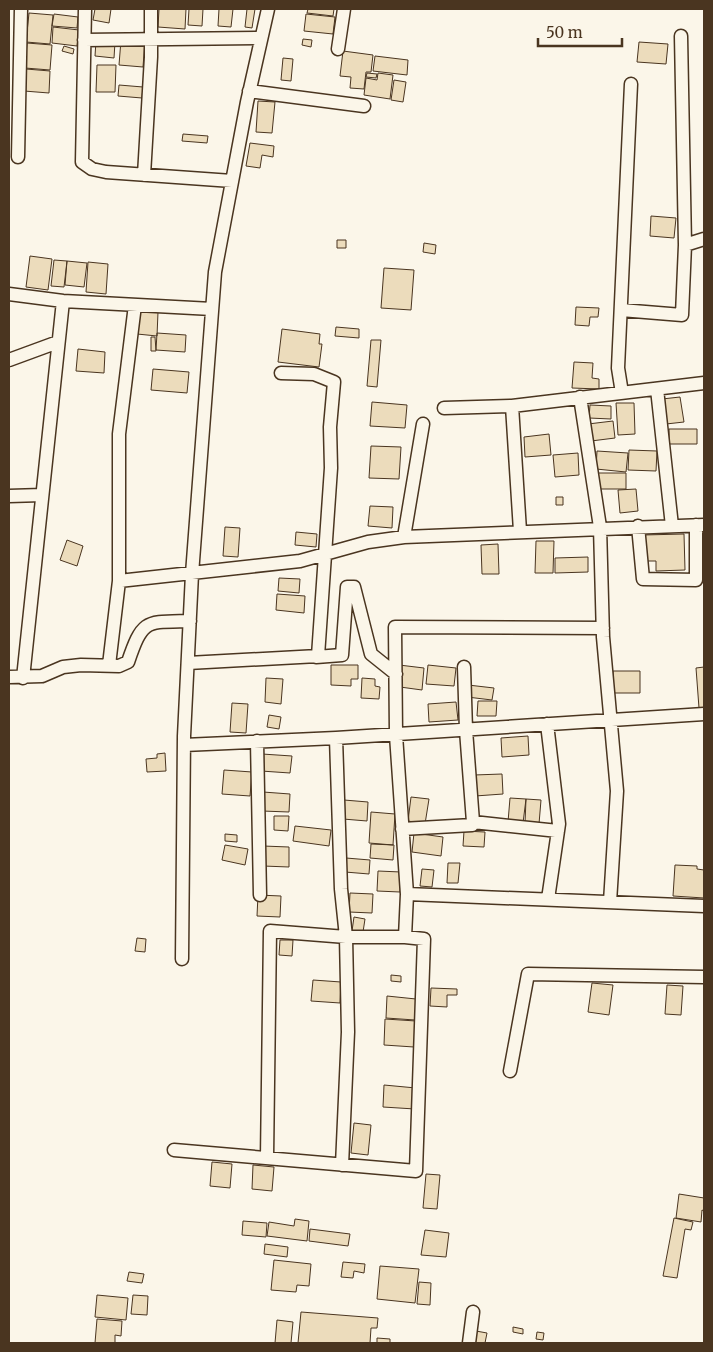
<svg xmlns="http://www.w3.org/2000/svg" width="713" height="1352" viewBox="0 0 713 1352" font-family="Merriweather,serif">
<style>
.building{fill:#ecdcbc;stroke:#4a3520}
.lines{fill:none;stroke-linecap:round;stroke-linejoin:round}
.minor-casing{stroke:#4a3520;stroke-width:15}
.minor{stroke:#fbf6e9;stroke-width:12}
</style>
<rect width="100%" height="100%" fill="#fbf6e9"/>
<path class="building" d="M95,9H111L109,23L93,20Z
M159,9H186L185,29L158,27Z
M189,9H203L202,26L188,25Z
M219,9H233L231,27L218,26Z
M247,9H255L252,28L245,27Z
M308,9H334L333,16L307,13Z
M29,13L53,15L50,44L26,42Z
M54,14L78,17L77,28L52,26Z
M306,14L335,17L333,34L304,31Z
M53,27L79,30L77,46L52,43Z
M303,39L312,40L311,47L302,45Z
M121,40L145,41L143,67L119,65Z
M96,41L115,42L114,58L95,56Z
M639,42L668,44L666,64L637,62Z
M27,43L52,45L50,70L25,68Z
M64,46L74,49L73,54L62,51Z
M343,51L373,55L371,72H366L364,89L350,88L351,77L340,76Z
M375,56L408,60L407,75L373,71Z
M283,58L293,59L291,81L281,80Z
M97,65H116L115,92H96Z
M26,69L50,71L49,93L24,91Z
M367,73L377,74L376,78L366,77Z
M378,73L393,75L390,99L364,95L366,78L377,80Z
M394,80L406,82L403,102L391,100Z
M119,85L143,87L142,98L118,96Z
M258,101L275,102L272,133L256,132Z
M183,134L208,136L207,143L182,141Z
M250,143L274,146L273,157L262,155L260,168L246,166Z
M651,216L676,218L674,238L650,236Z
M337,240H346V248H337Z
M424,243L436,245L435,254L423,252Z
M30,256L52,259L48,290L26,287Z
M54,260L67,261L64,287L51,286Z
M67,261L87,263L84,287L65,285Z
M88,262L108,264L106,294L86,292Z
M384,268L414,270L411,310L381,308Z
M576,307L599,308L598,317H590L589,326L575,325Z
M139,311L158,312L157,336L137,334Z
M336,327L359,329V338L335,336Z
M282,329L320,334L319,344H322L319,367L278,362Z
M157,333L186,335L185,352L156,350Z
M151,337H155L156,351H151Z
M371,340H381L377,387L367,386Z
M78,349L105,352L104,373L76,371Z
M574,362L593,363L592,378L599,379V389L572,388Z
M153,369L189,372L187,393L151,390Z
M680,397L684,422L666,424L662,399Z
M372,402L407,405L405,428L370,426Z
M616,403H634L635,434L618,435Z
M590,405L611,406V419L589,418Z
M613,421L615,438L591,441L588,424Z
M669,429H697V444H669Z
M549,434L551,455L525,457L524,437Z
M371,446L401,447L399,479L369,478Z
M629,450L657,451L656,471L628,470Z
M597,451L628,453L626,472L596,469Z
M578,453L579,475L555,477L553,455Z
M598,473H626V489H598Z
M636,489L638,511L620,513L618,490Z
M556,497H563V505H556Z
M370,506L393,507L392,528L368,526Z
M225,527L240,528L238,557L223,556Z
M296,532L317,534L316,547L295,545Z
M684,534L685,570L656,571V561H643V535Z
M67,540L83,546L77,566L60,560Z
M536,541H554L553,573H535Z
M498,544L499,574H482L481,545Z
M588,557V572L555,573V558Z
M279,578L300,579L299,593L278,591Z
M277,594L305,596L304,613L276,610Z
M331,665H358V679H351V686L331,685Z
M399,665L424,668L422,690L400,687Z
M428,665L456,668L454,686L426,684Z
M704,667V708H699L696,668Z
M613,671H640V693H613Z
M266,678L283,679L281,704L265,702Z
M362,678L375,679V686L380,687L379,699L361,698Z
M468,685L494,688L492,700L467,697Z
M478,701H497L496,716H477Z
M456,702L458,720L429,722L428,704Z
M232,703L248,704L246,733L230,732Z
M269,715L281,717L279,729L267,727Z
M528,736L529,755L502,757L501,738Z
M165,753L166,771L147,772L146,759L157,758V754Z
M262,754L292,756L290,773L261,771Z
M224,770L252,772L250,796L222,794Z
M502,774L503,794L475,796L474,775Z
M263,792L290,794L289,812L262,811Z
M411,797L429,799L425,824L408,821Z
M510,798L526,799L523,823L508,822Z
M526,799L541,800L539,824L525,823Z
M344,800L368,802L367,821L343,819Z
M371,812L395,814L393,845L369,843Z
M274,816H289L288,831L274,830Z
M295,826L331,830L329,846L293,841Z
M464,831L485,832L484,847L463,846Z
M414,833L443,837L441,856L412,852Z
M225,834L237,835V842L225,841Z
M371,844L394,845L393,860L370,858Z
M225,845L248,849L245,865L222,860Z
M263,846L289,847V867L263,866Z
M346,858L370,860L369,874L345,872Z
M448,863H460L458,883H447Z
M675,865L697,866V869L704,870V898L673,896Z
M422,869L434,870L432,887L420,886Z
M378,871L401,872L400,892L377,891Z
M350,893L373,894L372,913L349,912Z
M258,895L281,896L280,917L257,916Z
M354,917L365,919L363,932L352,931Z
M137,938L146,939L145,952L135,951Z
M280,940H293L292,956L279,955Z
M391,975L401,976V982L391,981Z
M313,980L341,982L340,1003L311,1001Z
M592,983L613,985L609,1015L588,1012Z
M667,985L683,986L681,1015L665,1014Z
M431,988L457,989V995H447V1007L430,1006Z
M387,996L416,999L415,1020L386,1018Z
M385,1019L416,1021L414,1047L384,1045Z
M384,1085L416,1088L415,1109L383,1107Z
M354,1123L371,1125L368,1155L351,1153Z
M212,1162L232,1164L230,1188L210,1186Z
M253,1165L274,1167L272,1191L252,1189Z
M426,1174L440,1175L437,1209L423,1208Z
M679,1194L704,1198V1211L702,1210L701,1222L676,1218Z
M674,1218L693,1222L691,1230L685,1229L677,1278L663,1276Z
M295,1219L309,1221L307,1241L267,1236L269,1222L294,1226Z
M243,1221L267,1223L266,1237L242,1235Z
M310,1229L350,1234L348,1246L309,1241Z
M425,1230L449,1233L446,1257L421,1255Z
M265,1244L288,1247L287,1257L264,1254Z
M274,1260L311,1264L309,1286L297,1285L296,1292L271,1290Z
M343,1262L365,1264L364,1273L354,1271L353,1278L341,1277Z
M380,1266L419,1269L415,1303L377,1299Z
M129,1272L144,1274L142,1283L127,1281Z
M419,1282L431,1283L430,1305L417,1304Z
M97,1295L128,1298L126,1320L95,1317Z
M133,1295L148,1296L147,1315L131,1314Z
M301,1312L378,1318L377,1328H371L370,1343H298Z
M97,1319L122,1321L121,1336L115,1335V1343H95Z
M277,1320L293,1322L291,1343H275Z
M513,1327L523,1329V1334L513,1332Z
M476,1331L487,1333L485,1343H475Z
M537,1332L544,1333L543,1340L536,1339Z
M377,1338L390,1339V1343H377Z"/>
<g class="lines">
<defs>
<path id="minor" d="M85,9L82,162L92,169L106,172L232,181
M84,40L261,38
M338,49L344,9
M249,91L364,106
M18,157L21,9
M144,175L151,57V9
M685,245L704,239
M9,294L63,301L212,309
M621,310L682,315L685,245L681,36
M9,360L58,342
M657,389L672,526
M622,393L618,368L631,84
M580,397L600,527L603,637L617,791L610,902
M444,408L512,406
M9,496L42,495
M638,526L643,579L696,580V525
M520,531L512,406L704,383
M404,537L423,424
M119,581L300,561L368,542L404,537L704,525
M316,657L342,655L347,587H354L371,654L396,674
M188,663L318,656L331,468L330,427L334,382L314,374L281,373
M109,665L119,581V434L135,305
M464,667L466,730L473,822
M9,677L42,676L63,667L81,665L119,666L128,662C143,618 146,622 190,621
M23,678L63,301
M547,724L559,824L548,899
M257,741L260,895
M184,745L336,738L704,714
M402,829L472,825L473,822L558,831
M407,894L704,906
M182,959L184,736L192,574L215,272L247,102L268,9
M510,1071L528,974L704,977
M174,1150L416,1171L424,939L405,937L407,894L396,735L395,627L603,628
M267,1158L270,931L346,937L341,889L336,738
M342,1165L348,1032L346,937H405
M469,1343L473,1312"/>
</defs>
<use href="#minor" class="minor-casing"/>
<use href="#minor" class="minor"/>
</g>
<rect width="713" height="1352" fill="none" stroke="#4a3520" stroke-width="20"/>
<path d="M538 38v8h84v-8" fill="none" stroke="#4a3520" stroke-width="2.5"/>
<text x="546" y="38" font-size="15" fill="#4a3520" stroke="#fbf6e9" stroke-width="4" paint-order="stroke">50 m</text>
</svg>
